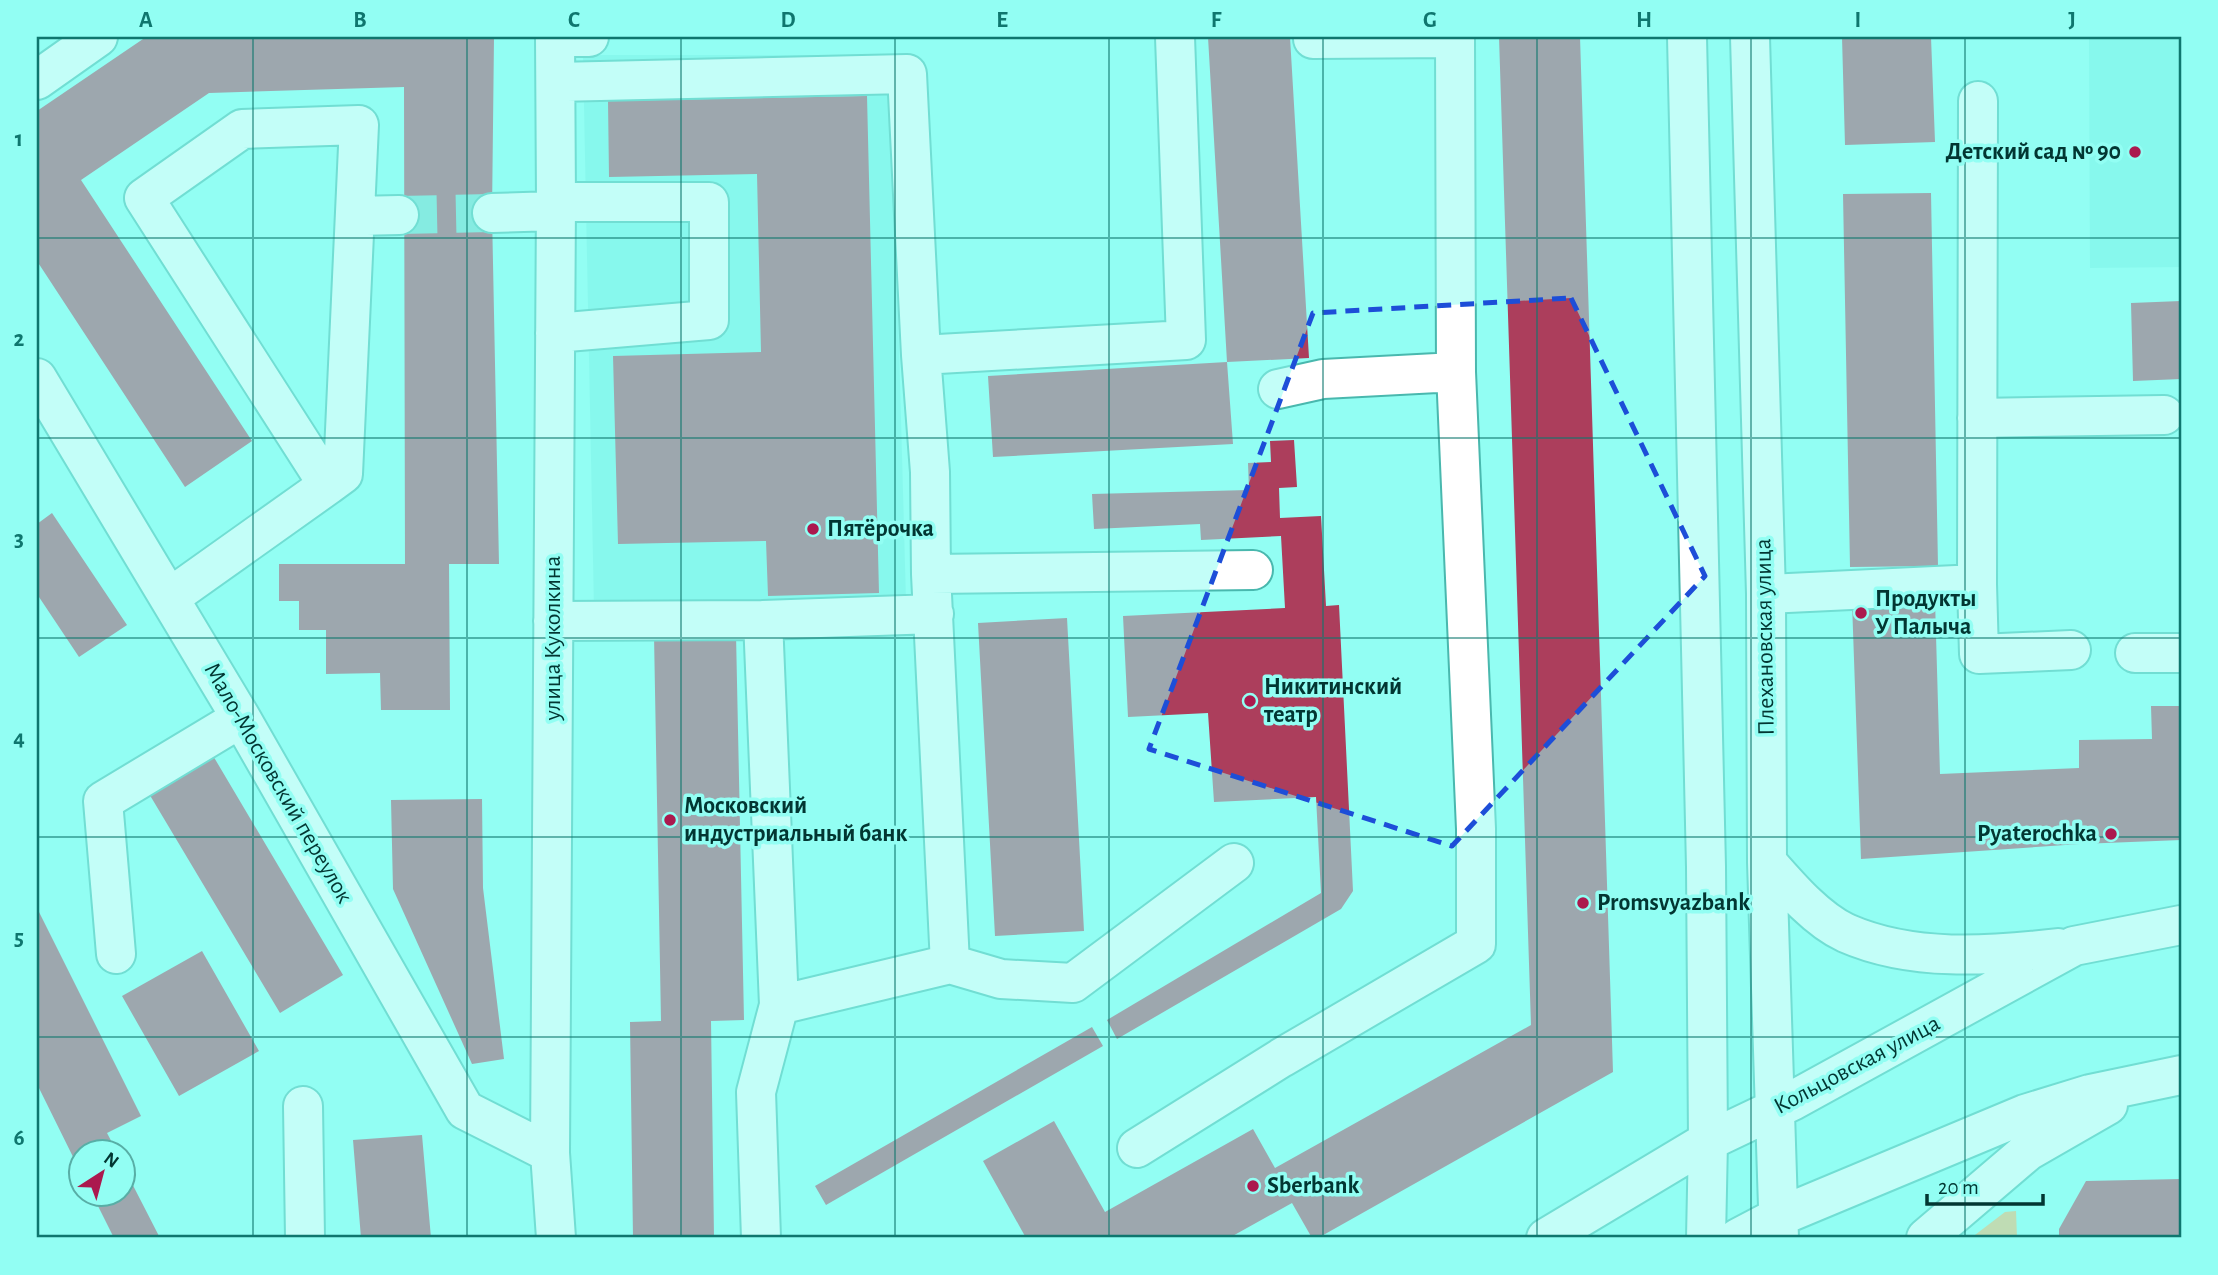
<svg xmlns="http://www.w3.org/2000/svg" width="2218" height="1275" viewBox="0 0 2218 1275" font-family="'Alegreya Sans',sans-serif">
<style>
.built{fill:#7bf2e6}
.green{fill:#f7b369}
.building{fill:#ac3e5c}
.lines{fill:none;stroke-linecap:round;stroke-linejoin:round}
.minor-tunnel{stroke:#75d6cc;stroke-width:38;stroke-dasharray:38 19;stroke-linecap:butt}
.minor-casing{stroke:#49b8ae;stroke-width:42}
.major-casing{stroke:#49b8ae;stroke-width:42}
.minor{stroke:#fff;stroke-width:38}
.major{stroke:#fff;stroke-width:38}
.marked{fill:none;stroke:#1d4ed8;stroke-width:5;stroke-dasharray:14 9;stroke-linejoin:round}
.grid{fill:none;stroke:#0f766e;stroke-width:2;stroke-opacity:0.55}
.poi-dot{fill:#ab194e;stroke:#92fef3;stroke-width:2.5}
.labels{text-anchor:middle;dominant-baseline:central;stroke-width:7;stroke-linejoin:round;paint-order:stroke}
.poi-label{font-size:24px;font-weight:bold;fill:#023632;stroke:#92fef3;text-anchor:start}
.street-label{font-size:24px;fill:#023632;stroke:#92fef3}
.neatline{fill:none;stroke:#0f766e;stroke-width:2.5}
.grid-label{font-size:23px;text-anchor:middle;font-weight:bold;fill:#0f766e}
</style>
<rect width="100%" height="100%" fill="#92fef3"/>
<path class="built" d="M2089,37H2181V267L2090,268Z
M583,55H891L906,601L594,609Z"/>
<path class="green" d="M2016,1211L2017,1238H1971L2005,1212Z"/>
<path class="building" d="M146,37H494L492,213L499,564H449L450,710H381L380,673L326,674V630H299V601H279V564H405L404,87L209,93L81,180L252,441L185,487L37,261V111Z
M1208,37H1290L1309,358L1227,362Z
M1499,37H1580L1613,1072L1318,1238H1312L1292,1203L1229,1238H1026L983,1161L1054,1121L1105,1212L1253,1129L1275,1168L1531,1025Z
M1842,37H1931L1935,142L1845,145Z
M867,96L879,593L768,596L766,541L618,544L613,356L761,352L757,174L609,177L608,101Z
M1931,193L1938,566L1850,567L1843,194Z
M2181,301V379L2133,381L2131,303Z
M1227,362L1233,444L993,457L988,376Z
M1294,440L1297,487L1279,488L1280,518L1321,516L1326,606L1339,605L1353,891L1341,909L1117,1039L1107,1020L1321,893L1316,797L1214,802L1208,713L1128,717L1123,616L1285,608L1281,536L1201,540L1200,524L1094,529L1092,494L1249,490L1248,463L1271,462L1270,441Z
M52,513L127,625L79,657L37,594V524Z
M1935,600L1940,774L2079,768V740L2152,739L2151,706H2181V840L2080,844L1861,859L1852,602Z
M1067,618L1084,931L995,936L978,623Z
M736,634L744,1020L711,1021L714,1238H633L630,1022L661,1021L654,635Z
M212,754L343,975L280,1013L148,792Z
M482,799L483,888L504,1059L472,1064L393,889L391,800Z
M37,908L141,1116L107,1133L117,1152H80V1171L37,1084Z
M202,951L259,1051L179,1096L122,996Z
M1092,1027L1103,1046L826,1205L815,1186Z
M422,1135L431,1238H361L353,1140Z
M122,1164L160,1238H114L92,1194H122Z
M2181,1179V1238H2059V1229L2086,1181Z"/>
<g class="lines">
<path class="minor-tunnel" d="M399,215L492,213"/>
<defs>
<path id="minor" d="M555,37L556,202L550,1153L556,1238
M555,37H589
M37,80L98,37
M556,82L907,74L921,355L930,472L931,574L950,964L1001,979L1073,983L1234,863
M492,213L555,211
M355,216L399,215
M555,333L709,320V202H556
M921,355L1186,340L1175,37
M37,378L241,718L465,1110L550,1153
M1278,389L1323,379L1456,372
M1977,418L2164,415
M931,574L1253,570
M1977,584L1978,101
M1766,594L1977,584L1979,654L2071,650
M169,598L328,485L144,198L242,129L359,125L343,474L328,485
M553,621L763,620
M2135,653H2181
M116,954L103,801L241,718
M779,1005L950,964
M303,1106L305,1238
M1137,1148L1281,1058L1476,944V829L1456,372L1455,38L1313,39V37
M761,1238L756,1092L779,1005L763,620L934,614"/>
<path id="major" d="M1687,37L1706,867L1708,1141L1706,1238
M1750,37L1766,594L1767,862L1779,1238
M1767,862C1788,886 1816,919 1846,933C1912,962 1989,956 2058,948
M1546,1238L1708,1141L1792,1101L2074,946L2181,925
M1738,1238L1778,1217L2025,1114L2090,1094L2181,1075
M1926,1238L2028,1151L2108,1105"/>
</defs>
<use href="#minor" class="minor-casing"/>
<use href="#major" class="major-casing"/>
<use href="#minor" class="minor"/>
<use href="#major" class="major"/>
</g>
<path d="M0 0H2218V1275H0ZM1571,298L1705,576L1452,846L1149,749L1313,313Z" fill="#92fef3" fill-opacity=".55" fill-rule="evenodd"/>
<path class="marked" d="M1571,298L1705,576L1452,846L1149,749L1313,313Z"/>
<path class="grid" d="M253,37V1238M467,37V1238M681,37V1238M895,37V1238M1109,37V1238M1323,37V1238M1537,37V1238M1751,37V1238M1965,37V1238M37,238H2181M37,438H2181M37,638H2181M37,837H2181M37,1037H2181"/>
<g class="poi-dot">
<circle cx="2135" cy="152" r="7"/>
<circle cx="813" cy="529" r="7"/>
<circle cx="1861" cy="613" r="7"/>
<circle cx="1250" cy="701" r="7"/>
<circle cx="670" cy="820" r="7"/>
<circle cx="2111" cy="834" r="7"/>
<circle cx="1583" cy="903" r="7"/>
<circle cx="1253" cy="1186" r="7"/>
</g>
<g class="labels">
<g class="poi-label">
<text x="2121" y="152" text-anchor="end">Детский сад № 90</text>
<text x="827" y="529">Пятёрочка</text>
<text x="1875" y="599">Продукты<tspan x="1875" dy="28">У Палыча</tspan></text>
<text x="1264" y="687">Никитинский<tspan x="1264" dy="28">театр</tspan></text>
<text x="684" y="806">Московский<tspan x="684" dy="28">индустриальный банк</tspan></text>
<text x="2097" y="834" text-anchor="end">Pyaterochka</text>
<text x="1597" y="903">Promsvyazbank</text>
<text x="1267" y="1186">Sberbank</text>
</g>
<g class="street-label">
<text transform="translate(1765 637) rotate(-91)">Плехановская улица</text>
<text transform="translate(553 638) rotate(-90)">улица Куколкина</text>
<text transform="translate(278 783) rotate(60)">Мало-Московский переулок</text>
<text transform="translate(1857 1065) rotate(-28)">Кольцовская улица</text>
</g>
</g>
<rect width="2218" height="1275" fill="none" stroke="#92fef3" stroke-width="77"/>
<g transform="translate(102 1173) rotate(36)"><circle r="33" fill="#92fef3" stroke="#58aea6" stroke-width="2"/>
<path d="M0-5L12 26L0 18L-12 26Z" fill="#ab194e"/>
<text y="-10" font-size="19" font-weight="bold" text-anchor="middle" fill="#023632">N</text>
</g>
<path d="M1927 1194v10h116v-10" fill="none" stroke="#023632" stroke-width="3.5"/>
<text x="1938" y="1194" font-size="21" fill="#023632" stroke="#92fef3" stroke-width="5" paint-order="stroke">20 m</text>
<rect x="38" y="38" width="2142" height="1198" class="neatline"/>
<g class="grid-label">
<text x="146" y="27">A</text>
<text x="360" y="27">B</text>
<text x="574" y="27">C</text>
<text x="788" y="27">D</text>
<text x="1002" y="27">E</text>
<text x="1216" y="27">F</text>
<text x="1430" y="27">G</text>
<text x="1644" y="27">H</text>
<text x="1858" y="27">I</text>
<text x="2072" y="27">J</text>
<text x="19" y="146">1</text>
<text x="19" y="346">2</text>
<text x="19" y="546">3</text>
<text x="19" y="745">4</text>
<text x="19" y="945">5</text>
<text x="19" y="1145">6</text>
</g>
</svg>
